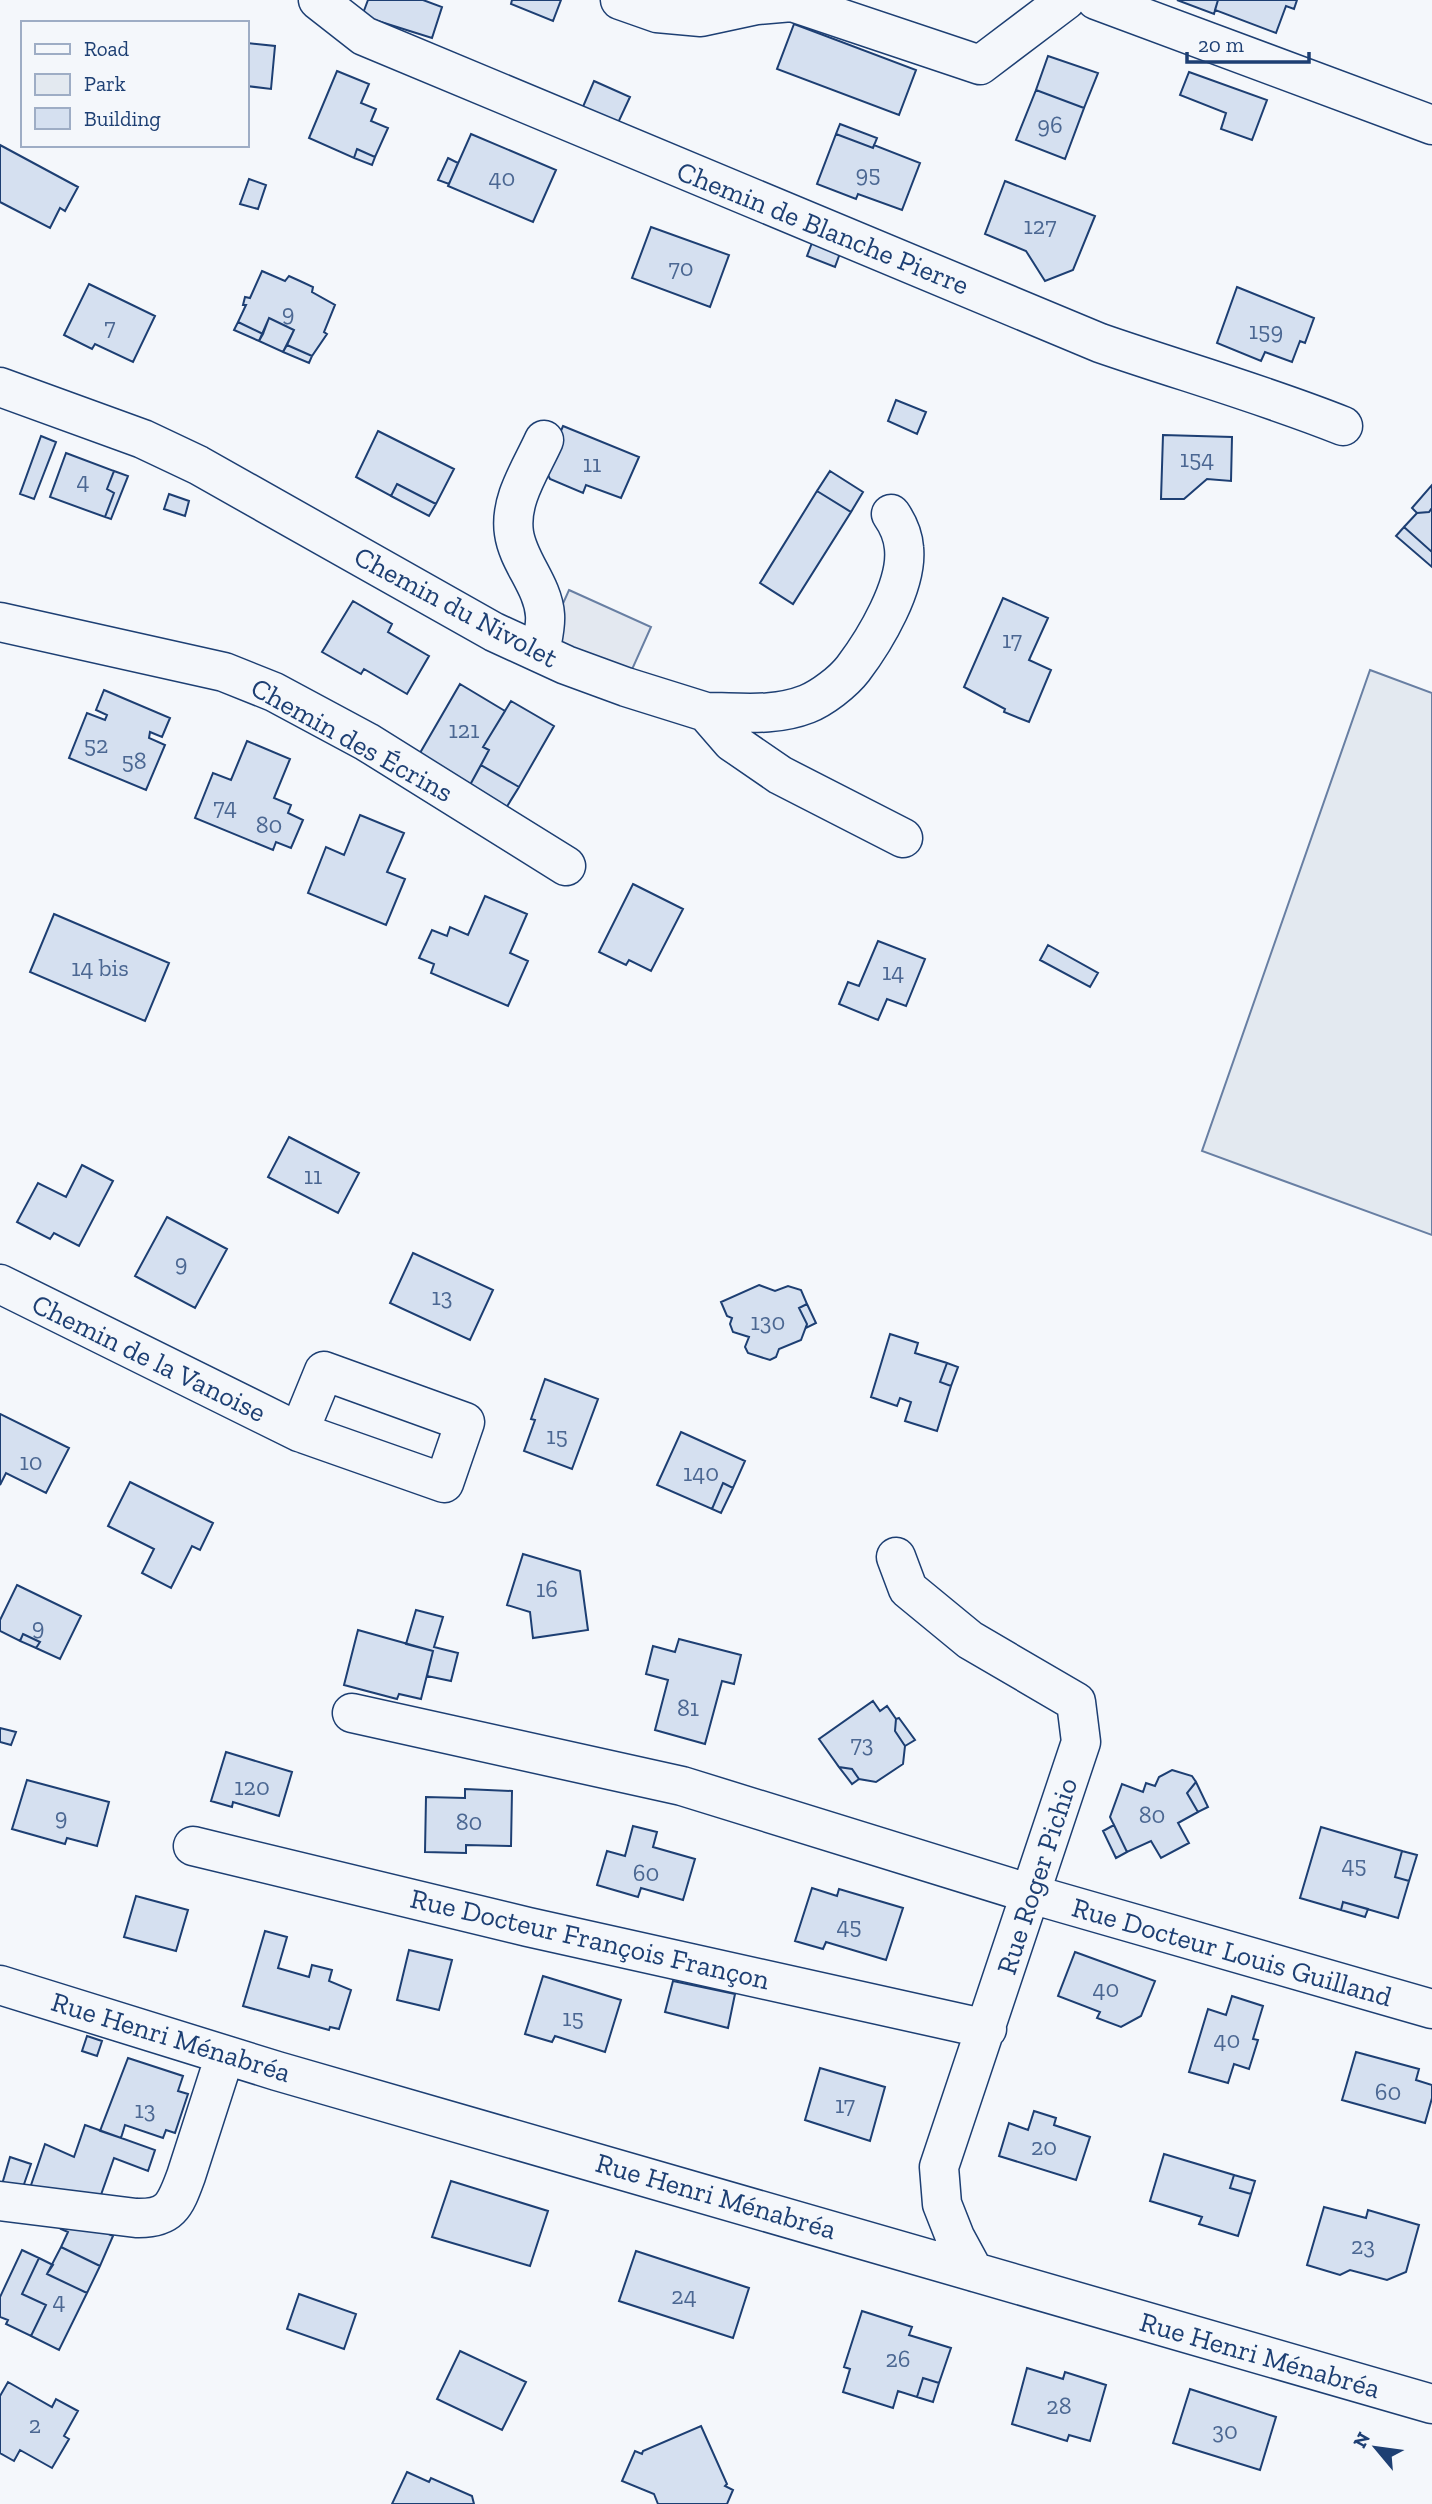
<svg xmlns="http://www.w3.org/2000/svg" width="1432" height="2504" viewBox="0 0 1432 2504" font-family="'Zilla Slab',serif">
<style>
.green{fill:#e3e9f0;stroke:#687fa3;stroke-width:2}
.parking{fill:#e3e8f0;stroke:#687fa3;stroke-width:2}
.building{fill:#d5e0f0;stroke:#1d3f73;stroke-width:2}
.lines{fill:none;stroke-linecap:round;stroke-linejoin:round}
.minor-casing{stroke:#1d3f73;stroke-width:41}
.minor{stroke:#f4f7fb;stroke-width:38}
.labels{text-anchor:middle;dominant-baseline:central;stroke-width:5;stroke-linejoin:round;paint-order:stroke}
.number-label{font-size:24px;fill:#4b6792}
.street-label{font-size:28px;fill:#1d3f73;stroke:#f4f7fb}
</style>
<rect width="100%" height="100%" fill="#f4f7fb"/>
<path class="green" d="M1370,670L1432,693V1235L1202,1151Z"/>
<path class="parking" d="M569,590L651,627L630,674L548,637Z"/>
<path class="building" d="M368,0H423L442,7L432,38L362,16Z
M512,0H561L553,21L511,4Z
M1177,0H1218L1214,14Z
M1218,0H1297L1294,9L1286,6L1276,33L1215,10Z
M794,24L916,70L899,115L777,69Z
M247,43L275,46L271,89L247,86Z
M1048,56L1098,73L1084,108L1036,90Z
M337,71L369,84L361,103L376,109L371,121L388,128L375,157L357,149L354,158L309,138Z
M1189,72L1267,100L1252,140L1221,129L1226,113L1180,95Z
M594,81L630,97L617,125L582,109Z
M1036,90L1084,108L1065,159L1016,140Z
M840,124L877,138L873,148L836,134Z
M471,134L556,170L533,222L448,186Z
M836,134L873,148L874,145L920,163L902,210L858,194L856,199L817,184Z
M0,145L78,187L65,211L60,208L50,228L0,202Z
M357,149L375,157L372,165L354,158Z
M448,158L458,163L449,184L438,180Z
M249,179L266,185L258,209L240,204Z
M1005,181L1095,216L1073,270L1045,281L1026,251L985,234Z
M651,227L729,255L710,307L632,278Z
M815,235L843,245L835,267L807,256Z
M262,271L285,281L289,276L300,281L313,287L312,292L335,305L324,332L327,334L312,356L287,345L294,330L269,318L263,334L238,322L246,305H243L245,297L250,298Z
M89,284L155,316L133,362L95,344L92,349L64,335Z
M1237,287L1314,318L1305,343L1300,341L1292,362L1265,352L1261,361L1217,343Z
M269,318L294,330L283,352L259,341Z
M238,322L263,334L259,341L234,330Z
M287,345L312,356L309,363L283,352Z
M896,400L926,412L917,434L888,421Z
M563,426L639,457L621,498L586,485L583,493L550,479L545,469Z
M378,431L454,469L436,504L397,484L391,496L356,477Z
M1163,435L1232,437L1231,481L1207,479L1184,499H1161Z
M41,436L56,442L34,499L20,494Z
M66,453L114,471L107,489L114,493L105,517L50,497Z
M114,471L128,476L111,519L105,517L114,493L107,489Z
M830,471L863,492L851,512L817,491Z
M397,484L436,504L429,516L391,496Z
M1432,485V508L1429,512L1417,513L1412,508Z
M817,491L851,512L793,604L760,583Z
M169,494L189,501L185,516L164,509Z
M1432,508V556V552L1404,527L1417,513L1429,512Z
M1404,527L1432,552V567L1396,536Z
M1003,598L1048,618L1029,660L1051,670L1029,722L1004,712L1005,709L964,687Z
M353,601L392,624L388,632L429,656L407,694L364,669L361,674L322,652Z
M460,684L505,711L483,747L489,750L470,785L420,753Z
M104,690L170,718L162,737L150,732L149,738L165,745L146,790L69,758L87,713L105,720L107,715L96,710Z
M511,701L554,726L519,787L481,765L489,750L483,747Z
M247,741L290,759L274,798L291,805L288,813L303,820L291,848L276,842L273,850L195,818L213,773L231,780Z
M481,765L519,787L506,808L470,785Z
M360,815L404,833L387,872L405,879L386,925L308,893L326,847L344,855Z
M633,884L683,909L651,971L629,960L626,965L599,952Z
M485,896L527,914L510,953L528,961L508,1006L431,973L434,964L419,958L432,930L447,936L450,927L468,935Z
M54,914L169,963L145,1021L30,972Z
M878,941L925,959L906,1006L887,999L878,1020L839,1004L848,982L859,986Z
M1048,945L1098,973L1090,987L1040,960Z
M289,1137L359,1173L338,1213L268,1177Z
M82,1165L113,1181L79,1246L54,1233L50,1239L17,1222L38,1183L66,1197Z
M167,1217L227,1249L195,1308L135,1276Z
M413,1253L493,1290L470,1340L390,1303Z
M759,1285L775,1291L788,1286L801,1290L807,1304L799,1308L807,1324L801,1340L779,1349L776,1357L770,1360L748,1353L745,1347L749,1337L733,1332L730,1324L732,1318L727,1316L721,1302Z
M807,1304L816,1323L806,1328L807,1324L799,1308Z
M890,1334L918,1343L915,1353L947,1363L940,1382L951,1386L937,1431L905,1421L911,1402L900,1398L897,1406L871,1397Z
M947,1363L958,1367L951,1386L940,1382Z
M545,1379L598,1399L572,1469L524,1451L535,1420L531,1419Z
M0,1414L69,1448L46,1493L6,1473L0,1485Z
M681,1432L745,1461L733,1488L723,1483L712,1509L657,1485Z
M130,1482L213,1523L200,1550L192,1546L171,1588L142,1573L154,1549L108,1526Z
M723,1483L733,1488L721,1513L712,1509Z
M523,1554L580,1571L588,1630L533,1638L530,1612L507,1605Z
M17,1585L81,1616L60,1659L36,1648L40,1642L23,1634L20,1641L0,1631V1620Z
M416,1610L443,1617L434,1647L458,1653L451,1681L427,1676L433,1651L406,1644Z
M358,1630L433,1651L421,1699L399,1694L397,1699L344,1685Z
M23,1634L40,1642L36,1648L20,1641Z
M679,1639L741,1655L734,1684L722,1681L705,1744L655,1730L668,1680L646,1674L653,1646L675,1652Z
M873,1701L880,1711L887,1706L896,1719L895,1731L905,1746L903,1764L876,1782L859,1779L852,1769L839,1767L819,1739Z
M899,1718L915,1740L905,1746L895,1731L896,1719Z
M0,1728L16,1732L11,1745L0,1742Z
M226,1752L292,1772L279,1816L233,1802L232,1807L211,1801Z
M839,1767L852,1769L859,1779L852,1784Z
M1172,1770L1192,1776L1196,1782L1187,1793L1198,1812L1178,1823L1189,1843L1161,1858L1151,1841L1127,1852L1110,1817L1122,1784L1143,1792L1146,1783L1155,1786L1159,1777Z
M27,1780L109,1802L97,1846L67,1838L65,1844L12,1829Z
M1196,1782L1208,1807L1198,1812L1187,1793Z
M465,1789L512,1791L511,1846L466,1845V1853L425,1852L426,1797L465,1798Z
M1114,1825L1127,1852L1116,1858L1103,1831Z
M633,1826L657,1832L653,1847L695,1859L683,1900L641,1888L638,1897L597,1885L607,1851L625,1856Z
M1321,1827L1402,1851L1395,1877L1409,1881L1398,1918L1343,1902L1341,1910L1300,1898Z
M1402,1851L1417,1855L1409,1881L1395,1877Z
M812,1888L837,1896L839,1889L903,1908L886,1960L826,1942L823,1949L795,1941Z
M136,1896L188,1910L176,1951L124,1937Z
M1343,1902L1368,1909L1365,1917L1341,1910Z
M265,1931L287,1937L278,1968L309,1977L312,1965L332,1970L329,1981L351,1990L339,2029L330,2027L329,2030L243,2006Z
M409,1950L452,1960L439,2010L397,2000Z
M1075,1952L1155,1981L1141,2016L1121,2027L1097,2018L1100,2012L1058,1996Z
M543,1976L621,2000L605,2052L555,2036L552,2042L525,2034Z
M673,1981L735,1994L728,2028L665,2012Z
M1232,1996L1263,2006L1253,2039L1258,2040L1249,2069L1234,2064L1228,2083L1189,2072L1208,2009L1226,2015Z
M87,2036L102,2041L97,2056L82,2051Z
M1356,2052L1419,2069L1416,2080L1432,2085V2098L1425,2123L1342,2100Z
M128,2058L183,2076L178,2091L188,2094L175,2133L166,2130L163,2138L125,2125L121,2138L100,2131Z
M820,2068L885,2087L870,2141L805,2120Z
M1034,2111L1056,2118L1054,2125L1090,2137L1076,2180L999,2156L1009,2123L1028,2130Z
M85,2125L155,2150L148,2171L114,2158L97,2206L29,2191L45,2144L74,2157Z
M1164,2154L1234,2175L1230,2188L1251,2194L1238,2236L1199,2224L1202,2217L1150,2201Z
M10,2157L31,2164L22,2190L1,2188Z
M1234,2175L1255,2181L1251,2194L1230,2188Z
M451,2181L548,2211L530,2266L432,2237Z
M1324,2207L1366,2218L1368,2210L1419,2225L1406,2272L1387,2280L1350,2270L1340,2275L1307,2265Z
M75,2218L113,2236L100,2266L61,2247L68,2232L61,2229L67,2219Z
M61,2247L100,2266L87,2293L47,2274Z
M22,2250L39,2258L22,2294L46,2305L31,2336L6,2324L8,2320L0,2317V2297Z
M636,2251L749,2288L733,2338L619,2301Z
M39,2258L53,2265L47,2274L87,2293L59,2350L31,2336L46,2305L22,2294Z
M299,2294L356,2314L344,2349L287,2329Z
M862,2311L912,2327L909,2335L951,2348L939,2383L923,2378L917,2397L898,2391L893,2408L843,2392L850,2369L844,2367Z
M460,2351L526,2382L502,2430L437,2399Z
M1027,2368L1063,2379L1065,2372L1106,2385L1090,2441L1069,2435L1067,2441L1012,2424Z
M923,2378L939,2383L933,2402L917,2397Z
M8,2382L52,2407L56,2399L78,2411L64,2436L69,2439L52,2468L20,2450L14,2461L0,2453V2396Z
M1190,2389L1276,2417L1260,2470L1173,2443Z
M701,2426L727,2484L725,2486L733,2490L727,2504H658L654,2494L622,2481L635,2451L642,2454L643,2451Z
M407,2472L429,2482L431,2478L472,2496L474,2504H392Z"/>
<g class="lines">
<defs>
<path id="minor" d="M318,0L364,36L1100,343C1181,371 1263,394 1343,426
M620,0L657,13L701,17L757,5L792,2L980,65L1066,0
M1096,0L1432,125
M0,387L143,439L198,465L494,632L566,665L626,687L706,712L732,742L780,775L903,838
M0,622L224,672L274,692L367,742L566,866
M540,653C542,641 546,627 545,615C543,585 518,562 514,533C509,500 531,469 544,440
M706,712C740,712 774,717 807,704C822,698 843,682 853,669C875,640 908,585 904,548C903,535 898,524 891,514
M0,1284L299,1432L444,1483L465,1422L324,1371L299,1432
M896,1557L908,1589L970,1640L1076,1702L1081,1742L939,2167L942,2204L955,2237L974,2272
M352,1713L682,1786L1031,1894L1432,2009
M193,1846L528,1927L987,2029
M0,1985L277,2071L1432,2404
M0,2201L136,2218C170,2219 175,2206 186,2176L225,2055"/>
</defs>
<use href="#minor" class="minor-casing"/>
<use href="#minor" class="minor"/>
</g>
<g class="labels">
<g class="number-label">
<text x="1050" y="124">96</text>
<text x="868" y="173">95</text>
<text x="502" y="177">40</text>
<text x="1040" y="225">127</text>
<text x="681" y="267">70</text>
<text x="288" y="312">9</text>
<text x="110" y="326">7</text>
<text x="1266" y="330">159</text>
<text x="1197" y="458">154</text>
<text x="592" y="463">11</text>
<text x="83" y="480">4</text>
<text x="1012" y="639">17</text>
<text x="464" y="729">121</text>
<text x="96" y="744">52</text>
<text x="134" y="760">58</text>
<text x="225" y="806">74</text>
<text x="269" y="824">80</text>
<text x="100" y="967">14 bis</text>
<text x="893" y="971">14</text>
<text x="313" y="1175">11</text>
<text x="181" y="1262">9</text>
<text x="442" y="1296">13</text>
<text x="768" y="1321">130</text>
<text x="557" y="1435">15</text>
<text x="31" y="1461">10</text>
<text x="701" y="1472">140</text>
<text x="547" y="1588">16</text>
<text x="38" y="1626">9</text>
<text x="688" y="1707">81</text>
<text x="862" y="1743">73</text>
<text x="252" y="1786">120</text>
<text x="1152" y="1814">80</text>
<text x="61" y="1816">9</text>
<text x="469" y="1821">80</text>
<text x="1354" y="1864">45</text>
<text x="646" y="1872">60</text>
<text x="849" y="1925">45</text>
<text x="1106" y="1988">40</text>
<text x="573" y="2017">15</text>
<text x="1227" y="2039">40</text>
<text x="1388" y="2091">60</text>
<text x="845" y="2104">17</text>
<text x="145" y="2109">13</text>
<text x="1044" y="2146">20</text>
<text x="1363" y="2245">23</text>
<text x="684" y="2295">24</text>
<text x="59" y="2300">4</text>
<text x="898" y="2358">26</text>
<text x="1059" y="2405">28</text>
<text x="35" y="2424">2</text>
<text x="1225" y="2430">30</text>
</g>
<g class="street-label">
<text transform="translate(823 228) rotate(22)">Chemin de Blanche Pierre</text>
<text transform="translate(456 607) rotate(28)">Chemin du Nivolet</text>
<text transform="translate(352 740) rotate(29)">Chemin des Écrins</text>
<text transform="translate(149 1358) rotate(26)">Chemin de la Vanoise</text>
<text transform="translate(1037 1876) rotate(-72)">Rue Roger Pichio</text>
<text transform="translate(590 1939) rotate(13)">Rue Docteur François Françon</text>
<text transform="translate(1232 1952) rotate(16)">Rue Docteur Louis Guilland</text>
<text transform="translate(171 2037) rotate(17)">Rue Henri Ménabréa</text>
<text transform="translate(716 2196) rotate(16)">Rue Henri Ménabréa</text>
<text transform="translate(1260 2355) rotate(16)">Rue Henri Ménabréa</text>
</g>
</g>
<rect x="21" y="21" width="228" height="126" fill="#f4f7fb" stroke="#9eadc5" stroke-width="2"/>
<rect x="35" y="44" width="35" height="10" fill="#f4f7fb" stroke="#9eadc5" stroke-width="2"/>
<text x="84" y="56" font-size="21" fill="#1d3f73">Road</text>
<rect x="35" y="74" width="35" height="21" fill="#e3e9f0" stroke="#9eadc5" stroke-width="2"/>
<text x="84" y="91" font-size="21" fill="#1d3f73">Park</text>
<rect x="35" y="108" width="35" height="21" fill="#d5e0f0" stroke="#9eadc5" stroke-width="2"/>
<text x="84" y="126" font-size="21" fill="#1d3f73">Building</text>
<g transform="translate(1376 2448) rotate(299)" stroke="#f4f7fb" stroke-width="5" paint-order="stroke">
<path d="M0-5L12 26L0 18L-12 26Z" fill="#1d3f73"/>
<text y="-10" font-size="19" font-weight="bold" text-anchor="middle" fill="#1d3f73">N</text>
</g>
<path d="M1187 52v10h122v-10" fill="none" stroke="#1d3f73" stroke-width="3.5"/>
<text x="1198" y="52" font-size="21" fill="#1d3f73" stroke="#f4f7fb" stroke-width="5" paint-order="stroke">20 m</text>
</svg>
